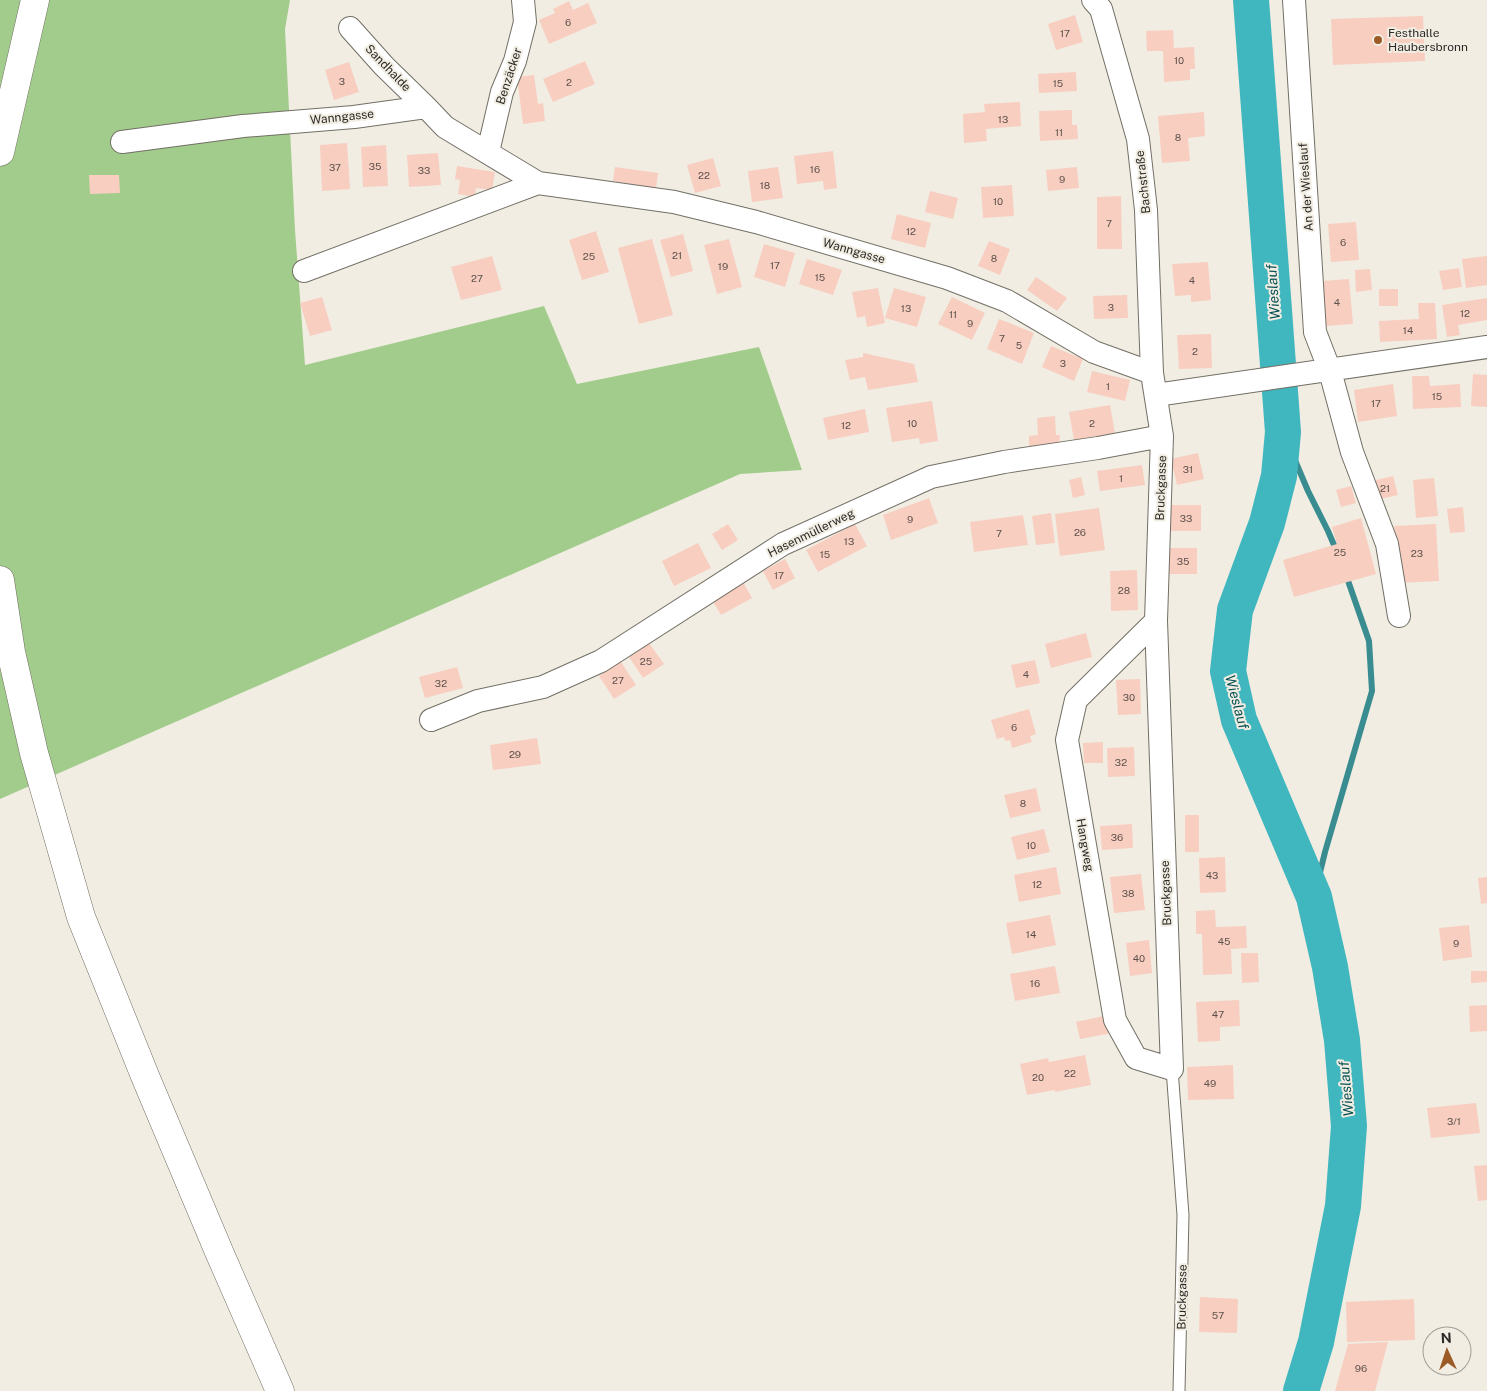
<svg xmlns="http://www.w3.org/2000/svg" width="1487" height="1391" viewBox="0 0 1487 1391" font-family="'Public Sans',sans-serif">
<style>
.green{fill:#a2cc8b}
.lines{fill:none;stroke-linecap:round;stroke-linejoin:round}
.stream{stroke:#398c90;stroke-width:6}
.river{stroke:#40b6be;stroke-width:36}
.building{fill:#f8cec0}
.service-casing{stroke:#726f65;stroke-width:13}
.minor-casing{stroke:#726f65;stroke-width:24}
.secondary-casing{stroke:#726f65;stroke-width:29}
.service{stroke:#fff;stroke-width:11}
.minor{stroke:#fff;stroke-width:22}
.secondary{stroke:#fff;stroke-width:28}
.poi-dot{fill:#9c5b26;stroke:#f1ede3;stroke-width:2}
.labels{text-anchor:middle;dominant-baseline:central;stroke-width:4;stroke-linejoin:round;paint-order:stroke}
.number-label{font-size:10px;fill:#5e524c}
.poi-label{font-size:12px;fill:#2a2925;stroke:#f1ede3;text-anchor:start}
.street-label{font-size:12px;fill:#2a2925;stroke:#f1ede3}
.water-label{font-size:14px;font-style:italic;fill:#054e52;stroke:#f1ede3}
</style>
<rect width="100%" height="100%" fill="#f1ede3"/>
<path class="green" d="M0,0H290L285,29L295,230L305,365L544,306L577,384L759,347L802,470L740,474L0,799Z"/>
<g class="lines">
<path class="stream" d="M1283,432L1308,491L1328,531L1337,552
M1314,897L1325,852L1372,691L1369,641L1346,575"/>
<path class="river" d="M1251,0L1283,432L1279,476L1267,523L1235,610L1228,671L1239,720L1314,897L1330,967L1342,1040L1349,1126L1343,1206L1316,1342L1301,1391"/>
</g>
<path class="building" d="M569,1L573,10L588,3L597,23L549,44L539,20L555,13L553,9Z
M1075,15L1083,42L1056,50L1048,24Z
M1423,16L1425,61L1333,65L1331,19Z
M1173,30L1174,48L1194,47L1195,69H1190V80L1164,82L1163,51H1147L1146,31Z
M585,61L595,84L553,102L543,79Z
M349,62L359,92L334,100L325,70Z
M1076,72L1077,91L1039,93L1038,74Z
M534,75L538,104L543,103L545,121L523,124L517,77Z
M1020,102L1021,126L986,129L987,141L964,143L963,114L985,112L984,104Z
M1072,110V125H1077L1078,139L1040,141L1039,111Z
M1204,112L1205,136L1188,138L1190,161L1162,163L1158,116Z
M347,143L350,189L322,191L320,145Z
M386,145L388,186L363,187L361,147Z
M833,151L837,188L824,190L823,181L797,184L794,156Z
M438,153L441,185L409,187L407,155Z
M713,158L721,186L695,193L687,165Z
M457,166L495,172L492,190L476,188L475,197L458,194L460,180L455,179Z
M615,167L658,173L656,188L613,181Z
M778,167L783,198L752,202L748,171Z
M1077,167L1079,188L1048,191L1046,170Z
M89,175H119L120,193L90,194Z
M1012,185L1014,216L983,218L981,187Z
M930,191L958,198L953,219L925,212Z
M1121,196L1122,249H1097V197Z
M897,214L931,223L925,248L891,239Z
M1356,222L1359,260L1331,262L1328,224Z
M596,231L609,272L582,280L569,240Z
M683,234L693,271L671,277L660,240Z
M652,239L673,315L639,324L618,248Z
M729,239L742,287L717,294L704,245Z
M989,241L1010,249L1000,275L978,266Z
M764,244L795,253L785,287L754,277Z
M492,256L502,290L461,300L451,267Z
M1487,256V285L1466,288L1462,259Z
M807,259L842,270L833,295L799,284Z
M1208,262L1211,300L1191,302V295L1175,296L1172,264Z
M1459,268L1462,287L1443,290L1439,271Z
M1370,269L1372,290L1356,292L1355,270Z
M1036,277L1067,298L1057,311L1027,290Z
M1349,279L1353,324L1325,326L1322,281Z
M878,288L885,323L867,327L865,316L857,318L852,292Z
M894,288L926,297L917,327L885,318Z
M1379,289H1398V306H1379Z
M1127,295L1128,318L1094,319L1093,296Z
M322,297L332,330L310,336L300,303Z
M952,297L985,313L972,340L938,324Z
M1487,298V320L1458,325L1460,335L1447,337L1442,305Z
M1418,303H1435L1437,339L1380,342L1379,321L1419,319Z
M999,319L1034,333L1022,364L987,349Z
M1211,334L1212,368L1179,369L1177,335Z
M1051,346L1083,359L1074,381L1042,367Z
M863,353L914,364L918,382L868,390L865,377L850,380L845,360L863,357Z
M1092,371L1130,380L1125,401L1087,392Z
M1473,374L1487,375V407L1471,406Z
M1412,376H1429L1430,386L1460,384L1461,407L1413,409Z
M1393,384L1397,416L1358,422L1354,390Z
M932,401L938,441L920,444L919,438L892,442L886,408Z
M1110,405L1115,433L1074,440L1069,412Z
M865,409L869,432L828,440L823,418Z
M1055,416L1056,435H1060L1059,446L1029,449V436L1038,435L1037,418Z
M1198,453L1204,479L1177,485L1171,459Z
M1142,465L1145,485L1100,491L1097,471Z
M1393,476L1398,495L1376,500L1372,481Z
M1081,477L1085,495L1073,498L1069,480Z
M1434,478L1438,516L1416,518L1413,480Z
M1351,486L1356,503L1341,507L1336,490Z
M929,498L938,523L891,540L883,515Z
M1170,505H1201V531H1170Z
M1463,507L1465,532L1450,533L1447,509Z
M1099,508L1105,550L1060,556L1055,514Z
M1051,513L1055,543L1036,545L1032,516Z
M1023,515L1028,545L974,552L970,522Z
M1361,518L1376,574L1294,597L1283,560L1337,544L1332,527Z
M728,524L738,540L722,550L712,534Z
M855,524L867,546L818,572L806,550Z
M1436,524L1439,581L1397,583L1394,526Z
M698,543L711,568L674,586L662,561Z
M1169,548H1197V574H1169Z
M785,559L795,578L773,590L763,571Z
M1137,570L1138,610L1111,611L1110,571Z
M743,582L752,598L721,615L712,600Z
M1086,633L1092,657L1051,668L1045,644Z
M649,643L664,664L643,678L629,657Z
M1035,660L1040,683L1016,688L1011,665Z
M621,662L636,685L614,699L599,676Z
M457,667L463,688L425,698L419,677Z
M1140,679L1141,714L1118,715L1116,680Z
M1029,709L1036,734L1030,736L1032,742L1012,748L1010,740L1005,741L1004,737L997,739L991,720Z
M537,738L541,764L493,770L490,745Z
M1103,742V763H1084L1083,743Z
M1134,747L1135,776L1108,777L1107,748Z
M1036,788L1041,811L1010,818L1004,795Z
M1185,815H1199V852H1185Z
M1132,824L1133,848L1102,850L1100,826Z
M1044,829L1050,852L1017,860L1011,837Z
M1225,857L1226,892L1200,893L1199,858Z
M1056,867L1061,894L1019,902L1014,875Z
M1141,874L1145,910L1114,913L1110,877Z
M1487,877V903L1481,904L1478,878Z
M1215,910L1216,927L1246,926L1247,948L1231,949L1232,974L1203,975L1202,934H1196V911Z
M1050,915L1056,945L1012,954L1006,923Z
M1469,925L1472,957L1443,961L1439,928Z
M1149,940L1152,973L1130,976L1126,943Z
M1241,953H1258L1259,982L1242,983Z
M1055,966L1060,993L1015,1001L1010,974Z
M1471,971H1487V982L1471,983Z
M1239,1000L1240,1026L1220,1027V1041L1198,1042L1196,1002Z
M1487,1005V1031L1470,1032L1469,1006Z
M1108,1015L1112,1033L1080,1039L1076,1022Z
M1085,1055L1091,1085L1055,1092V1090L1027,1095L1020,1064L1048,1058L1049,1062Z
M1233,1065L1234,1099L1188,1100L1187,1067Z
M1476,1103L1480,1133L1431,1138L1427,1108Z
M1487,1165V1200L1478,1201L1474,1166Z
M1200,1297L1238,1299L1237,1333L1199,1332Z
M1414,1299L1415,1340L1347,1342L1346,1302Z
M1388,1342L1375,1391H1335L1348,1344Z"/>
<g class="lines">
<defs>
<path id="service" d="M1172,1069L1183,1215L1179,1391"/>
<path id="minor" d="M1093,0L1101,9L1138,139L1146,210L1152,373L1162,436L1156,621L1172,1069L1136,1058L1115,1020L1067,740L1076,700L1156,621
M1294,0L1315,332L1330,371L1352,452L1387,544L1399,616
M350,28L384,66L426,107
M122,142L243,126L354,117L426,107L445,127L538,183L674,202L756,222L947,278L1007,301L1094,352L1152,373
M488,152L502,92L515,61L525,22L523,0
M304,271L538,183
M1156,395L1487,347
M431,720L478,701L543,687L601,661L783,544L931,477L1004,462L1098,448L1162,436"/>
<path id="secondary" d="M0,152L35,0
M0,580L11,652L34,753L81,917L145,1076L220,1254L280,1391"/>
</defs>
<use href="#service" class="service-casing"/>
<use href="#minor" class="minor-casing"/>
<use href="#secondary" class="secondary-casing"/>
<use href="#service" class="service"/>
<use href="#minor" class="minor"/>
<use href="#secondary" class="secondary"/>
</g>
<circle class="poi-dot" cx="1378" cy="40" r="5"/>
<g class="labels">
<g class="number-label">
<text x="568" y="22">6</text>
<text x="1065" y="33">17</text>
<text x="1179" y="60">10</text>
<text x="342" y="81">3</text>
<text x="569" y="82">2</text>
<text x="1058" y="83">15</text>
<text x="1003" y="119">13</text>
<text x="1059" y="132">11</text>
<text x="1178" y="137">8</text>
<text x="375" y="166">35</text>
<text x="335" y="167">37</text>
<text x="815" y="169">16</text>
<text x="424" y="170">33</text>
<text x="704" y="175">22</text>
<text x="1062" y="179">9</text>
<text x="765" y="185">18</text>
<text x="998" y="201">10</text>
<text x="1109" y="223">7</text>
<text x="911" y="231">12</text>
<text x="1343" y="242">6</text>
<text x="677" y="255">21</text>
<text x="589" y="256">25</text>
<text x="994" y="258">8</text>
<text x="775" y="265">17</text>
<text x="723" y="266">19</text>
<text x="820" y="277">15</text>
<text x="477" y="278">27</text>
<text x="1192" y="280">4</text>
<text x="1337" y="302">4</text>
<text x="1111" y="307">3</text>
<text x="906" y="308">13</text>
<text x="1465" y="313">12</text>
<text x="953" y="314">11</text>
<text x="970" y="323">9</text>
<text x="1408" y="330">14</text>
<text x="1002" y="338">7</text>
<text x="1019" y="345">5</text>
<text x="1195" y="351">2</text>
<text x="1063" y="363">3</text>
<text x="1108" y="386">1</text>
<text x="1437" y="396">15</text>
<text x="1376" y="403">17</text>
<text x="912" y="423">10</text>
<text x="1092" y="423">2</text>
<text x="846" y="425">12</text>
<text x="1188" y="469">31</text>
<text x="1121" y="478">1</text>
<text x="1385" y="488">21</text>
<text x="1186" y="518">33</text>
<text x="910" y="519">9</text>
<text x="1080" y="532">26</text>
<text x="999" y="533">7</text>
<text x="849" y="541">13</text>
<text x="1340" y="552">25</text>
<text x="1417" y="553">23</text>
<text x="825" y="554">15</text>
<text x="1183" y="561">35</text>
<text x="779" y="575">17</text>
<text x="1124" y="590">28</text>
<text x="646" y="661">25</text>
<text x="1026" y="674">4</text>
<text x="618" y="680">27</text>
<text x="441" y="683">32</text>
<text x="1129" y="697">30</text>
<text x="1014" y="727">6</text>
<text x="515" y="754">29</text>
<text x="1121" y="762">32</text>
<text x="1023" y="803">8</text>
<text x="1117" y="837">36</text>
<text x="1031" y="845">10</text>
<text x="1212" y="875">43</text>
<text x="1037" y="884">12</text>
<text x="1128" y="893">38</text>
<text x="1031" y="934">14</text>
<text x="1224" y="941">45</text>
<text x="1456" y="943">9</text>
<text x="1139" y="958">40</text>
<text x="1035" y="983">16</text>
<text x="1218" y="1014">47</text>
<text x="1070" y="1073">22</text>
<text x="1038" y="1077">20</text>
<text x="1210" y="1083">49</text>
<text x="1454" y="1121">3/1</text>
<text x="1218" y="1315">57</text>
<text x="1361" y="1368">96</text>
</g>
<g class="poi-label">
<text x="1388" y="33">Festhalle<tspan x="1388" dy="14">Haubersbronn</tspan></text>
</g>
<g class="street-label">
<text transform="translate(388 68) rotate(46)">Sandhalde</text>
<text transform="translate(509 76) rotate(-72)">Benzäcker</text>
<text transform="translate(342 117) rotate(-6)">Wanngasse</text>
<text transform="translate(1143 182) rotate(-96)">Bachstraße</text>
<text transform="translate(1306 187) rotate(-94)">An der Wieslauf</text>
<text transform="translate(854 251) rotate(16)">Wanngasse</text>
<text transform="translate(1161 488) rotate(-88)">Bruckgasse</text>
<text transform="translate(811 533) rotate(-26)">Hasenmüllerweg</text>
<text transform="translate(1085 845) rotate(80)">Hangweg</text>
<text transform="translate(1166 893) rotate(-92)">Bruckgasse</text>
<text transform="translate(1182 1297) rotate(-89)">Bruckgasse</text>
</g>
<g class="water-label">
<text transform="translate(1273 292) rotate(-94)">Wieslauf</text>
<text transform="translate(1237 702) rotate(75)">Wieslauf</text>
<text transform="translate(1346 1089) rotate(-95)">Wieslauf</text>
</g>
</g>
<g transform="translate(1447 1351) rotate(357)"><circle r="24" fill="#f1ede3" stroke="#a19f97"/>
<path d="M0-4L9 19L0 12L-9 19Z" fill="#9c5b26"/>
<text y="-8" font-size="14" font-weight="bold" text-anchor="middle" fill="#2a2925">N</text>
</g>
</svg>
